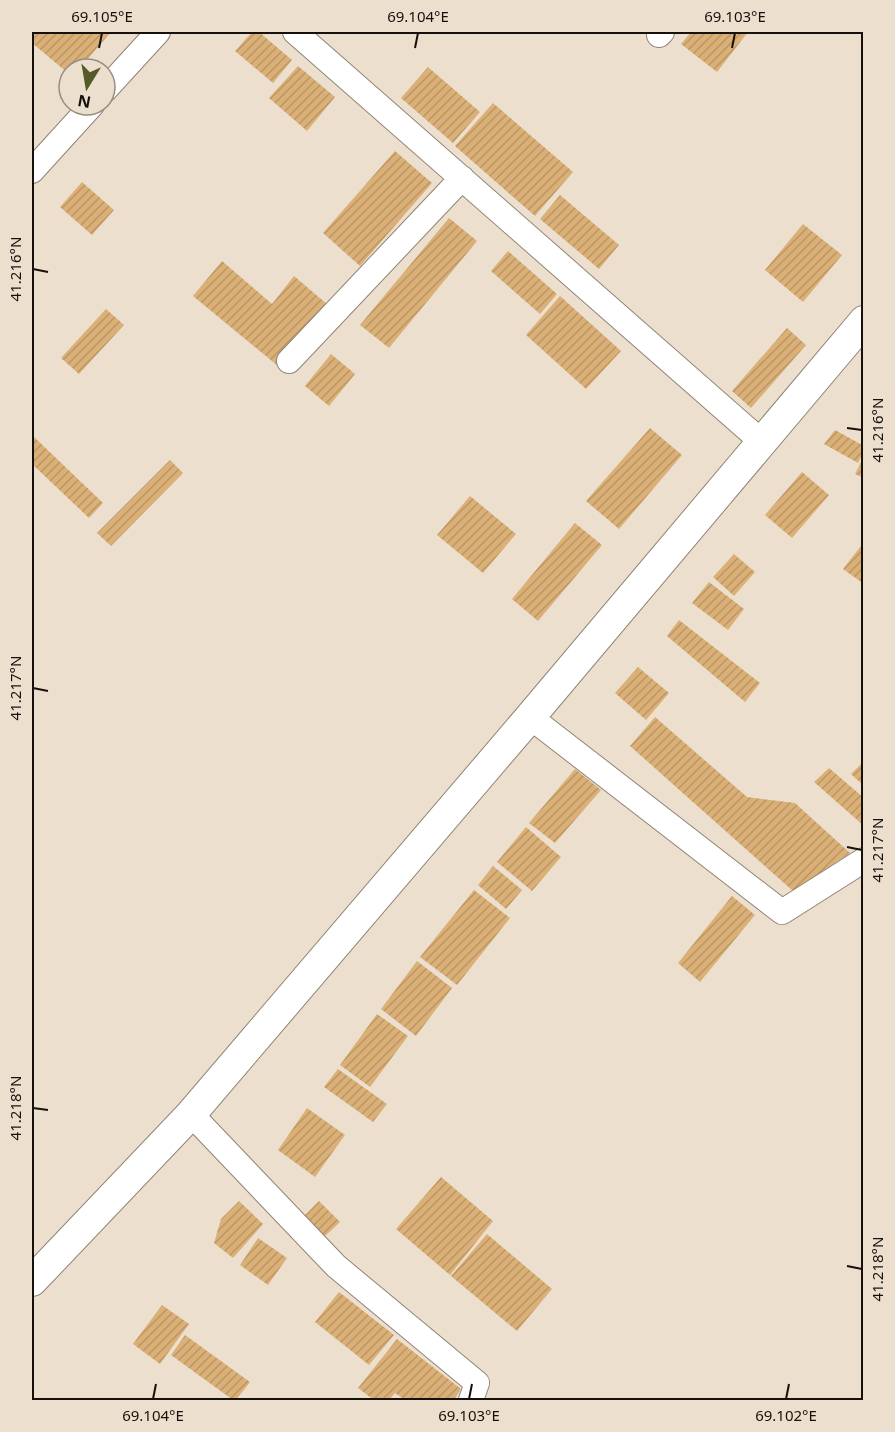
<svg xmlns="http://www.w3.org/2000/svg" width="895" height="1432" viewBox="0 0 895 1432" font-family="'Noto Sans',sans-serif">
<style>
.building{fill:url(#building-hatch)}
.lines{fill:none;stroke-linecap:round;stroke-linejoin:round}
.minor-casing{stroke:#918475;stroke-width:26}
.tertiary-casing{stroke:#918475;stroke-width:32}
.minor{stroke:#fff;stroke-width:24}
.tertiary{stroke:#fff;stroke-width:30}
.ticks{fill:none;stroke:#16110b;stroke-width:2}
.neatline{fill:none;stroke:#16110b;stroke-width:2}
.ticks-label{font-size:15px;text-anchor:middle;fill:#16110b}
</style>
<defs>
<pattern id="building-hatch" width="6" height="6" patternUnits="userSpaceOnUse" patternTransform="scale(1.5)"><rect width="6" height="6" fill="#dbb077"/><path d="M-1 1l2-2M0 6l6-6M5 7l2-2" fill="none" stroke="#bb9666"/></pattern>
</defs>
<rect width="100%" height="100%" fill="#eddfce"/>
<path class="building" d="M32,32H111L79,69H69V74L32,43Z
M252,32H259L292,60L273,83L235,51Z
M691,32H748L717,72L681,44Z
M298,66L335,97L307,131L269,98Z
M428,67L480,112L453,143L401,98Z
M493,103L573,172L535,216L455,146Z
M395,151L432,183L360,266L323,233Z
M82,182L114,210L92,235L60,207Z
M560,195L619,245L599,269L540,219Z
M449,218L477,241L389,348L360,325Z
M803,224L842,255L803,302L765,270Z
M508,251L557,294L540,314L491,271Z
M222,261L272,304L294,276L328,305L278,366L193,296Z
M560,296L621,351L586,389L526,335Z
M106,309L124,325L79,374L61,358Z
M787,328L806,345L751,408L732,391Z
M331,354L355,374L329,406L305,386Z
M650,428L682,455L619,529L586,501Z
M835,430L864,446V451L858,463L824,444Z
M32,435L103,503L89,518L32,464Z
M864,456V478L855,474Z
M170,460L183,473L111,546L97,533Z
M802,472L829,495L792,538L765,515Z
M470,496L516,534L483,573L437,535Z
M575,523L602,545L538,621L512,599Z
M864,542V584L843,569Z
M734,554L755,572L734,596L713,577Z
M709,582L744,609L728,630L692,603Z
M679,620L760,683L745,702L667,636Z
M638,667L669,693L646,720L615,693Z
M655,717L747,797L795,803L850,853L793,891L630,746Z
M864,761V786L851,774Z
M829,768L864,798V826L814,782Z
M575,769L601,790L555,843L529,823Z
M526,827L561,857L532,891L497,862Z
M493,866L522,890L506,909L478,885Z
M474,890L510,918L457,985L420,957Z
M732,896L755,915L700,982L678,963Z
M417,961L452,988L416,1036L381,1009Z
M377,1014L408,1036L370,1087L340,1065Z
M338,1069L387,1104L373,1122L324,1087Z
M307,1108L345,1135L315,1177L278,1150Z
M441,1177L493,1221L450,1275L396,1229Z
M239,1201L263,1224L233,1258L214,1243L221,1219Z
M319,1201L340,1222L324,1237L304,1216Z
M487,1234L552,1289L517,1331L451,1276Z
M258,1238L287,1258L268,1285L240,1265Z
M339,1292L394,1335L369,1365L315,1322Z
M162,1305L189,1324L160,1364L133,1344Z
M185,1335L250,1382L236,1400H233L171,1355Z
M397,1339L461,1389L454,1400H405L395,1393L389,1400H374L358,1388Z"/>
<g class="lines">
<defs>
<path id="minor" d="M295,32L762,442
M659,35L662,32
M105,90L158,32
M32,171L92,105
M289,361L462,178
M530,717L782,912L864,860
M191,1114L336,1266L477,1383L471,1400"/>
<path id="tertiary" d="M32,1281L191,1114L530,717L864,321"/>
</defs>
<use href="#minor" class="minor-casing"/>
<use href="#tertiary" class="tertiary-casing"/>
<use href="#minor" class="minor"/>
<use href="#tertiary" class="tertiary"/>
</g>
<path class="ticks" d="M99,48L102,33M415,48L418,33M732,48L735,33M33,269L48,272M847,428L862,430M33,688L48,691M847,847L862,850M33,1108L48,1110M847,1266L862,1269M153,1399L156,1384M469,1399L472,1384M786,1399L789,1384"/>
<rect width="895" height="1432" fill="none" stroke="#eddfce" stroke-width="66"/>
<g transform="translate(87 87) rotate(191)"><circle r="28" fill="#eddfce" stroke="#978d80" stroke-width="1.5"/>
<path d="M0-4.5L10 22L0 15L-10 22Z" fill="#555a28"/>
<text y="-9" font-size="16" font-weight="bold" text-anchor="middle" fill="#16110b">N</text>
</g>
<rect x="33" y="33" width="829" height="1366" class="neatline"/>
<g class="ticks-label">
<text x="102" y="22">69.105°E</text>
<text x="418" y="22">69.104°E</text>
<text x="735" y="22">69.103°E</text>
<text transform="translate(16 269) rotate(-90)" y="5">41.216°N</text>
<text transform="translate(878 430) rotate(-90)" y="5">41.216°N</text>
<text transform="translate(16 688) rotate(-90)" y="5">41.217°N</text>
<text transform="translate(878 850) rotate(-90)" y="5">41.217°N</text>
<text transform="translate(16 1108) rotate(-90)" y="5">41.218°N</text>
<text transform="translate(878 1269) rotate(-90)" y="5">41.218°N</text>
<text x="153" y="1421">69.104°E</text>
<text x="469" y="1421">69.103°E</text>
<text x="786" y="1421">69.102°E</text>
</g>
</svg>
